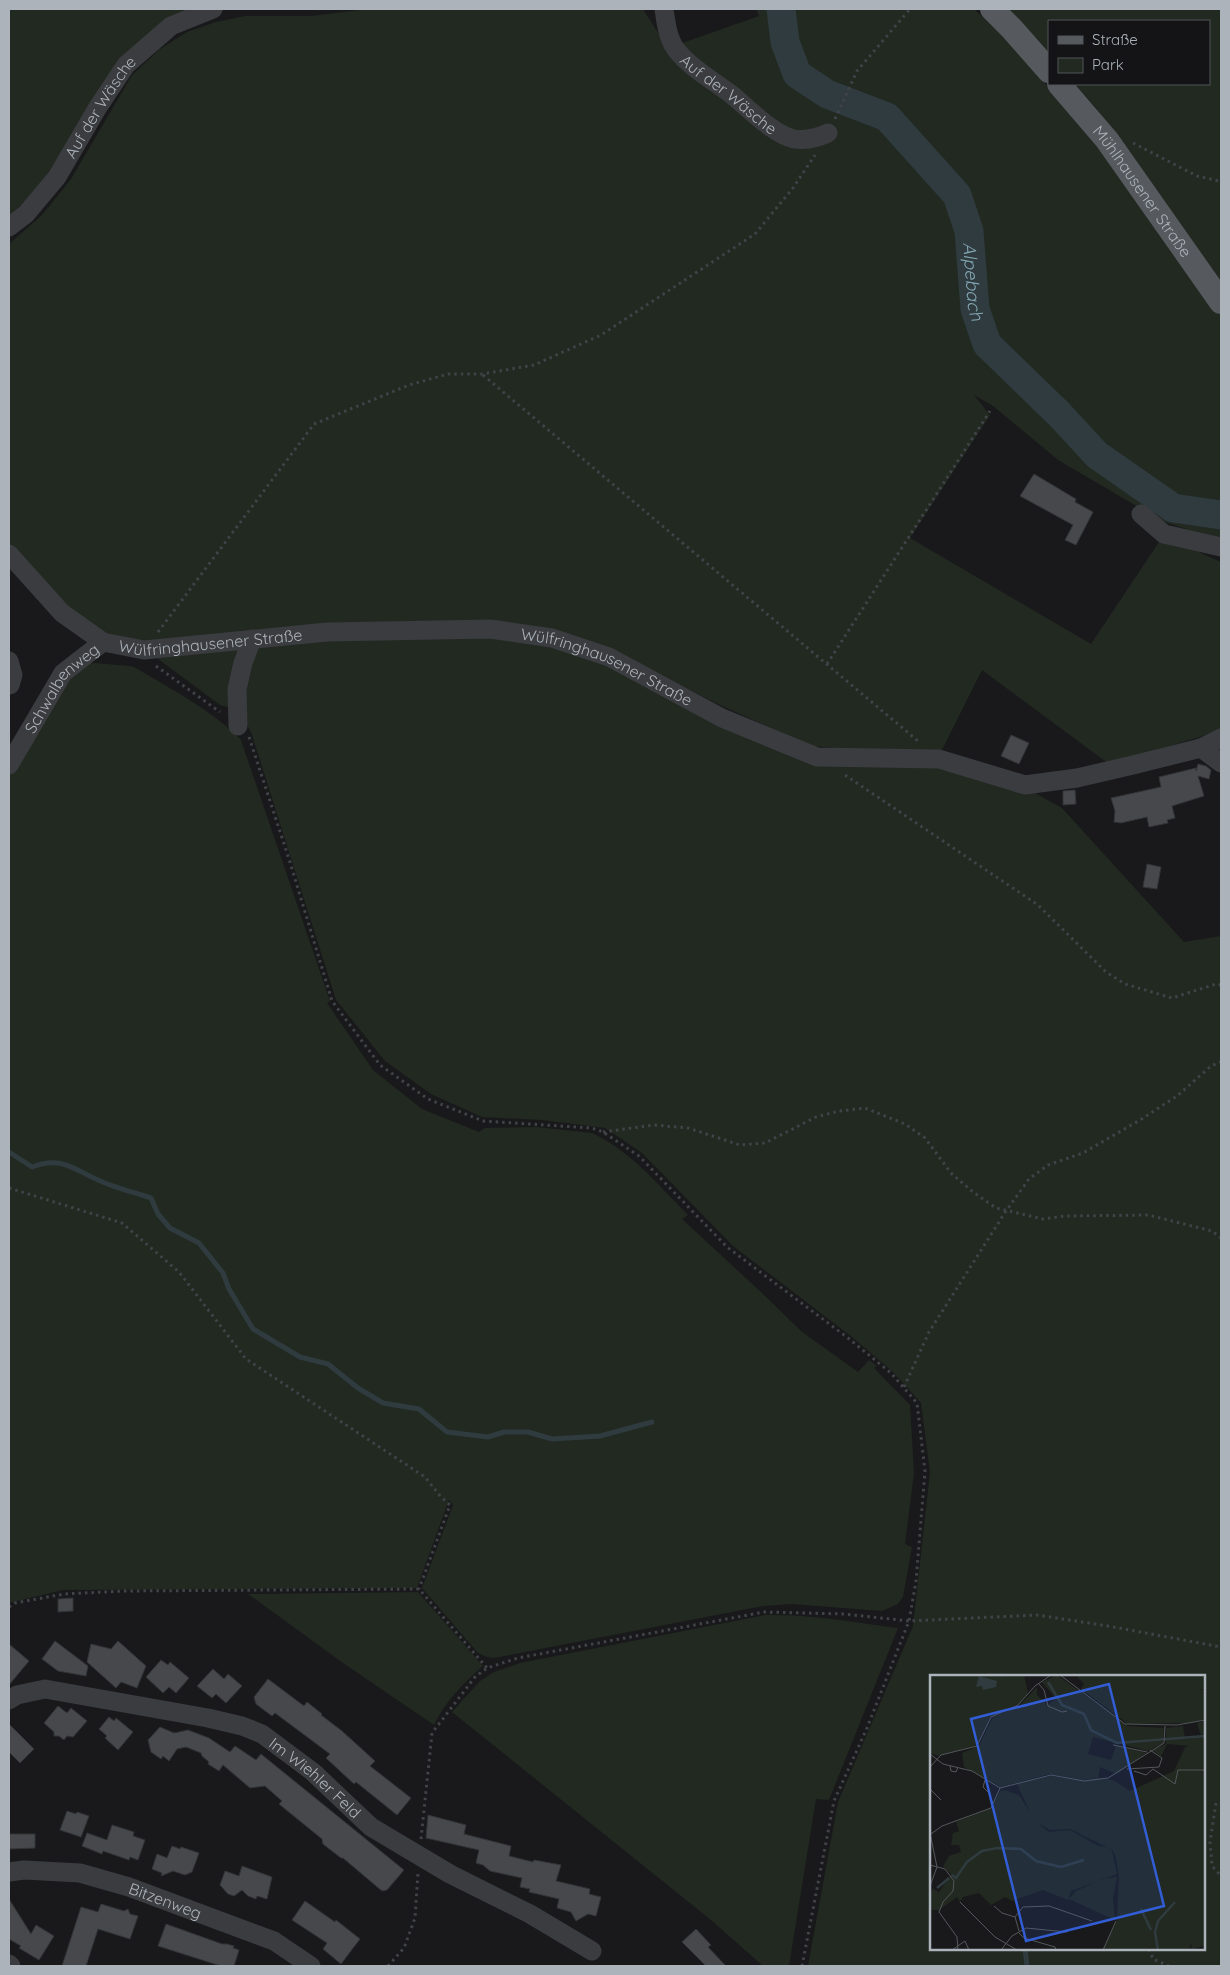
<svg xmlns="http://www.w3.org/2000/svg" width="1230" height="1975" viewBox="0 0 1230 1975" font-family="Quicksand,sans-serif">
<style>
.green{fill:#212921;fill-rule:evenodd}
.lines{fill:none;stroke-linecap:round;stroke-linejoin:round}
.stream{stroke:#2f3b3f;stroke-width:5}
.river{stroke:#2f3b3f;stroke-width:29}
.building{fill:#46484b;stroke:#333437}
.path{stroke:#404347;stroke-width:3;stroke-dasharray:2.5 4;stroke-linecap:butt}
.minor{stroke:#3a3c40;stroke-width:19}
.major{stroke:#565a5f;stroke-width:24}
.labels{text-anchor:middle;dominant-baseline:central;stroke-width:4.5;stroke-linejoin:round;paint-order:stroke}
.street-label{font-size:16px;fill:#acb3ba;stroke:#141416}
.water-label{font-size:18px;font-style:italic;fill:#84a7b4;stroke:#141416}
.inset-river{fill:none;stroke:#2f3b3f;stroke-width:2.5}
.inset-road{fill:none;stroke:#54575b;stroke-width:1}
.view{fill:#325dd4;fill-opacity:0.15;stroke:#325dd4;stroke-width:2.5}
.inset-edge{fill:none;stroke:#acb3ba;stroke-width:2.5}
</style>
<rect width="100%" height="100%" fill="#19191b"/>
<path class="green" d="M9,9H195L166,22L52,173L9,218Z
M368,9H643L668,48L759,16L756,9H974L1017,50L1097,145L1221,316V541L1162,521L1058,460L993,406L974,395L990,415L910,538L1091,644L1163,536L1221,562V729L1200,737L1109,764L982,670L939,756L811,746L720,705L628,659L543,628L141,641L107,633L79,620L9,544V244L42,215L71,179L132,75L160,49L187,32L216,22L245,16H312Z
M1009,9H1221V290L1097,109L1075,84H1209V21H1049V54Z
M492,634L553,644L606,661L815,760L939,761L1026,788L1062,808L1184,942L1221,936V1966H808L838,1802L913,1626L930,1472L921,1403L893,1372L852,1337L733,1246L642,1153L605,1128L542,1120L482,1117L431,1094L385,1061L336,1000L251,732C235,704 247,674 254,644ZM931,1676H1204V1949H931Z
M244,646L234,703L227,707L220,705L154,656Z
M94,663L131,666L136,668C168,687 216,713 241,740L330,1001L327,1003L373,1070L422,1109L479,1132L485,1128L536,1127L592,1133C630,1150 659,1186 688,1215L682,1219L761,1292L801,1331L858,1372L869,1360L877,1366L874,1368L910,1405L914,1473L905,1544L912,1547L903,1597L898,1604L882,1611L792,1604L763,1606L494,1658L487,1657L478,1653L422,1588L453,1505L449,1500L417,1588L63,1590L9,1603V773L67,677L85,664Z
M418,1592L483,1666C464,1682 445,1702 434,1725L343,1663L248,1594Z
M765,1615C810,1614 854,1622 898,1628L829,1800L816,1799L789,1966H763L711,1920L452,1712L480,1681L494,1672L520,1663Z"/>
<g class="lines">
<path class="stream" d="M9,1152L32,1167C62,1156 73,1169 98,1180C115,1188 133,1192 151,1198L158,1214L170,1228L199,1243L223,1273L229,1289L253,1329L300,1357L328,1364L358,1388L383,1403L419,1409L447,1432L488,1437L504,1432H528L552,1439L600,1436L652,1422
M1025,1949L1027,1966"/>
<path class="river" id="s1" d="M781,9L785,42L797,74L827,94L887,117L957,195L969,231L975,309L987,344L1060,415L1097,455L1173,508L1221,515"/>
</g>
<path class="building" d="M1034,474L1076,499L1075,502L1093,512L1076,545L1065,540L1073,525L1020,496Z
M1011,735L1029,743L1019,764L1001,756Z
M1198,764L1206,766L1211,770L1209,779L1198,776L1204,796L1172,806L1175,818L1167,820L1168,823L1149,827L1147,817L1121,823L1114,822L1115,811L1111,798L1161,787L1159,777L1196,768V771Z
M1075,790L1076,804L1063,805V791Z
M1147,864L1161,867L1157,889L1143,887Z
M73,1598V1611L58,1612V1599Z
M55,1641L88,1666L86,1676L58,1671L42,1659Z
M118,1641L146,1666L137,1688L121,1682L116,1688L87,1662L91,1644L111,1649Z
M9,1644L29,1661L9,1685Z
M161,1660L168,1665L170,1662L189,1678L176,1693L169,1687L163,1693L146,1677Z
M213,1669L224,1679L228,1674L242,1686L226,1703L216,1694L212,1698L197,1686Z
M268,1679L304,1706L307,1702L322,1714L321,1715L342,1731L375,1761L370,1766L411,1798L397,1815L356,1782L354,1784L326,1758L330,1754L275,1713L272,1716L256,1704L254,1697Z
M58,1706L67,1713L71,1708L87,1721L73,1737L67,1736L64,1740L59,1736H54V1732L44,1723Z
M109,1717L114,1721L116,1718L133,1732L118,1750L105,1738L107,1736L99,1729Z
M9,1724L34,1749L20,1763L9,1752Z
M160,1727L174,1733L188,1730L209,1738L230,1752L235,1746L256,1760L261,1754L404,1870L387,1890L382,1891L343,1858H341L323,1844L322,1839L279,1804L282,1801L265,1786L250,1788L223,1765L219,1771L208,1764L209,1762L202,1756L201,1753L186,1747L177,1749L169,1761L163,1756L161,1759L151,1752L148,1740Z
M67,1811L76,1814L77,1812L89,1816L81,1837L60,1830Z
M428,1815L466,1825L464,1834L511,1846L509,1856L533,1862L534,1860L561,1865L556,1881L590,1889L589,1894L601,1897L596,1916L588,1914L576,1921L571,1912L557,1908L559,1899L529,1892L530,1889L520,1887L522,1878L490,1871L483,1865L476,1863L479,1850L426,1838Z
M112,1825L134,1832L133,1836L145,1840L138,1860L130,1857L129,1860L103,1851L102,1854L82,1846L87,1833L107,1840Z
M9,1834H35V1848L9,1849Z
M172,1846L180,1849L181,1847L199,1853L192,1872L185,1875L173,1871L161,1876L162,1873L152,1869L157,1854L167,1858Z
M242,1866L272,1877L267,1899L257,1896L256,1899L248,1896L242,1890L234,1896L228,1894L220,1885L225,1871L239,1876Z
M9,1899L31,1934L36,1925L54,1936L39,1960L19,1948L21,1946L9,1939Z
M305,1901L335,1922L336,1920L360,1939L341,1964L323,1949L327,1943L292,1920Z
M101,1904L124,1911L128,1909L130,1914L138,1916L130,1939L98,1929L86,1966H62L81,1907L98,1912Z
M166,1924L222,1944H227L234,1946L233,1948L239,1950L234,1966H221L158,1946Z
M696,1929L711,1945L708,1947L726,1966H706L682,1942Z"/>
<g class="lines">
<path class="path" d="M835,119L857,71L910,9
M1133,143L1197,176L1219,181L1221,180
M483,375L918,741
M158,632L314,424L409,385L448,374H482L534,365L601,335L755,234L793,188L815,155
M827,664L990,411
M156,666L220,712
M249,737L289,859L332,1001L380,1065L428,1099L483,1121L592,1128L603,1132L639,1156L727,1247L848,1338L891,1373L917,1403L925,1471L916,1581L909,1621L867,1728L834,1801L802,1966
M845,775L1038,905L1106,972L1125,984L1172,998L1216,984L1221,985
M603,1132L654,1125L688,1128L740,1145L765,1143L816,1117L839,1111L865,1108L905,1124L925,1138L951,1173L973,1192L996,1208L1043,1219L1065,1216L1148,1215L1212,1231L1221,1238
M9,1188L122,1223L179,1272L246,1359L425,1477L441,1497L450,1505L419,1589
M904,1387L929,1332L1006,1211L1029,1179L1048,1165L1083,1153L1140,1120L1177,1096L1211,1066L1221,1062
M9,1607L15,1603L64,1594L125,1591L419,1589L487,1668
M1216,1803L1210,1842L1212,1866L1221,1876
M421,1839L432,1733L475,1677L487,1668L518,1658L764,1612L844,1614L909,1621L1037,1615L1108,1626L1221,1647
M1149,1949L1153,1959L1169,1966
M388,1966L404,1948L415,1918L418,1873"/>
<g class="minor">
<path id="s2" d="M664,9C666,23 668,41 678,52C692,69 714,81 732,95C748,108 774,135 794,139C806,141 817,138 828,133"/>
<path id="s3" d="M9,227L26,214L57,177L98,107L126,65L171,26L213,9"/>
<path d="M1141,514L1164,534L1221,547"/>
<path id="s4" d="M9,554L62,613L103,642L144,650L327,632L490,629L552,638L609,657L722,718L817,757L939,759L1025,785L1077,778L1133,765L1201,748L1221,738"/>
<path d="M9,661L13,675L10,685"/>
<path d="M238,726L237,689L243,663L252,639"/>
<path d="M1201,748L1221,763"/>
<path id="s5" d="M9,765L63,673L103,642"/>
<path id="s6" d="M9,1700L17,1695L45,1689L208,1718L242,1726L262,1734L313,1772L371,1827L450,1874L530,1914L592,1951"/>
<path id="s7" d="M9,1872L24,1870L80,1873L129,1887L274,1941L311,1966"/>
<path d="M9,1964L11,1966"/>
</g>
<g class="major">
<path d="M992,9L1012,29L1049,71"/>
<path id="s8" d="M1059,84L1107,140L1221,302"/>
</g>
</g>
<g class="labels">
<g class="street-label">
<text stroke="none"><textPath href="#s2" startOffset="112">Auf der Wäsche</textPath></text>
<text stroke="none"><textPath href="#s3" startOffset="152">Auf der Wäsche</textPath></text>
<text stroke="none"><textPath href="#s8" startOffset="136">Mühlhausener Straße</textPath></text>
<text stroke="none"><textPath href="#s4" startOffset="238">Wülfringhausener Straße</textPath></text>
<text stroke="none"><textPath href="#s4" startOffset="642">Wülfringhausener Straße</textPath></text>
<text stroke="none"><textPath href="#s5" startOffset="94">Schwalbenweg</textPath></text>
<text stroke="none"><textPath href="#s6" startOffset="329">Im Wiehler Feld</textPath></text>
<text stroke="none"><textPath href="#s7" startOffset="161">Bitzenweg</textPath></text>
</g>
<g class="water-label">
<text stroke="none"><textPath href="#s1" startOffset="361">Alpebach</textPath></text>
</g>
</g>
<g transform="translate(930 1675)">
<rect width="275" height="275" fill="#19191b"/>
<path d="M0,0H94L98,18L90,28L60,42L47,70L8,81L0,78ZM127,0L198,51L234,53L233,68L218,76L163,62L158,79L181,85L186,71L216,78L187,99L170,92L168,103L183,105L200,116L244,96L255,72L260,71L237,69L231,81L222,75L236,69V53L253,51L255,64L263,63L271,61L267,48L275,46V271L261,274L262,267L259,275H173L187,246L189,201L186,183L183,176L178,172L182,176L187,199L141,216L138,225L113,215L82,226L75,222L61,230L49,218L33,222L30,227L27,222L9,235H0V217L3,214L9,217L21,199L13,191L19,181L31,177L29,170H21L23,158L29,156L26,147L62,133L70,116L75,115L89,120L101,139L87,109L121,101L154,106L167,103L153,105L119,99L71,112L34,92L32,78L49,71L63,42L90,30L107,12V20L117,30L126,24L112,7ZM106,147L120,155L140,154L177,172L168,171L140,155L119,157ZM146,0H275V14L268,15H275V44L259,48L198,49L151,14L154,9ZM187,202L183,223L185,245L139,224L146,216L172,204Z" fill="#212921" fill-rule="evenodd"/>
<path d="M49,1L67,6L66,12L53,15L52,11L46,12Z" fill="#2f3b3f"/>
<path class="inset-river" d="M59,0H76M118,7L132,30L154,39L161,55L187,68L275,61M22,200L26,203L37,187L52,176L67,173L91,174L106,186L131,192L154,185M7,213L19,203M211,234L221,255M228,275L225,257L228,246L245,227"/>
<path class="inset-road" d="M130,0L195,49L247,50L275,45M108,8L114,15L118,31L132,37L137,36M183,70L217,77M0,79L13,89L42,96L70,113L121,100L154,106L178,103L234,68L235,51M20,91L21,96L26,97L28,92M0,92L11,80L47,71L61,42L88,30L105,11L121,0M197,94L229,92L232,83L220,75M223,94L245,109L248,95H275M204,96L216,100L223,94M55,105L53,112L61,120M0,114L11,125M1,159L12,151L61,133L70,113M0,190L15,194L24,206L23,216L13,227L9,237L27,262L28,275M0,211L7,192L0,158M30,227L65,262L87,275M64,231L72,238L85,242M89,256L85,242L93,232L119,231L162,246M88,257L94,263L125,272L126,275M22,275L35,266L39,275M71,275L82,261L96,253L137,257M173,275L186,246"/>
<path class="view" d="M179,9L234,231L96,266L41,44Z"/>
<rect width="275" height="275" class="inset-edge"/>
</g>
<rect width="1230" height="1975" fill="none" stroke="#acb3ba" stroke-width="20"/>
<rect x="1048" y="20" width="162" height="65" fill="#141416" stroke="#515458"/>
<rect x="1058" y="36" width="25" height="8" fill="#565a5f" stroke="#515458"/>
<text x="1092" y="45" font-size="15" fill="#acb3ba">Straße</text>
<rect x="1058" y="58" width="25" height="15" fill="#212921" stroke="#515458"/>
<text x="1092" y="70" font-size="15" fill="#acb3ba">Park</text>
</svg>
